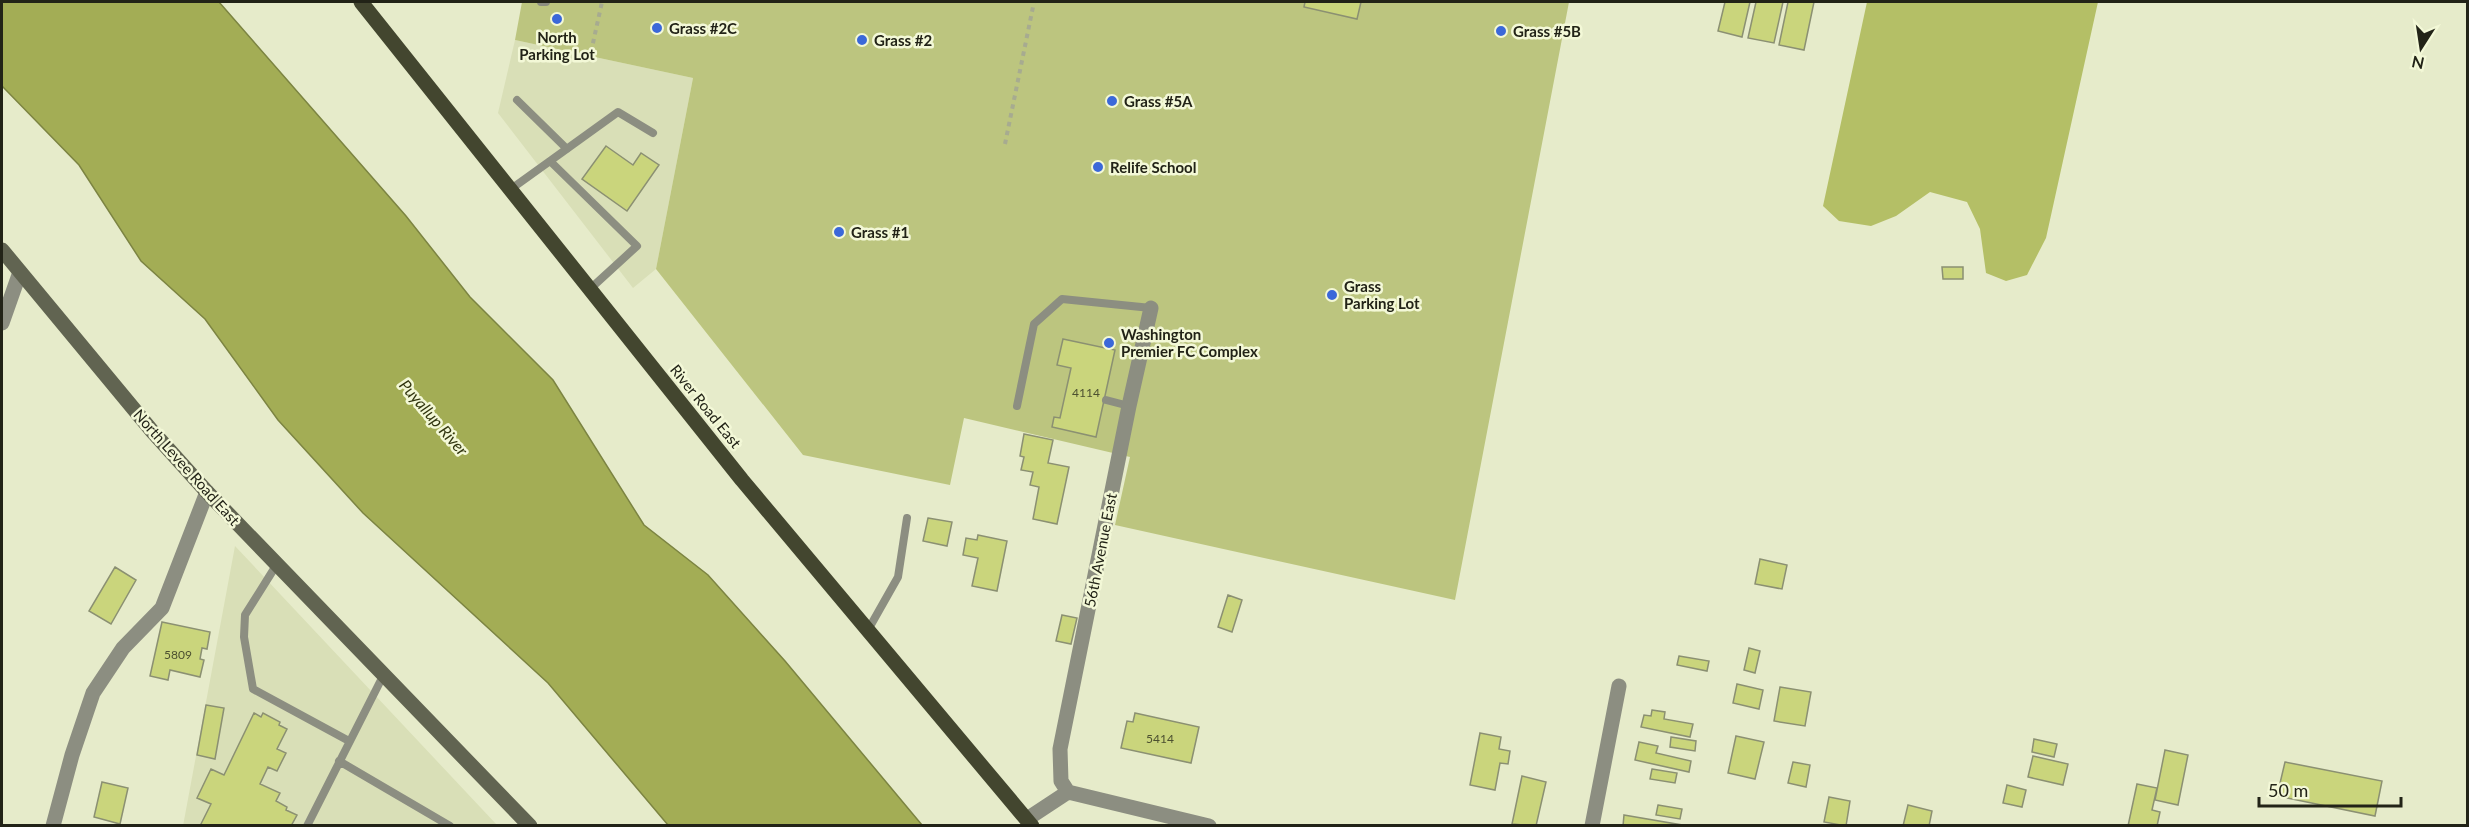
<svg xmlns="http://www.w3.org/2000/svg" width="2469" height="827" viewBox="0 0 2469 827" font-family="Lato,sans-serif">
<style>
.built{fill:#d9dfb7}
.green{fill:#bcc57f}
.forest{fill:#b4bf66}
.water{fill:#a3ad55;stroke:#7c8442;stroke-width:1.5}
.building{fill:#cad57c;stroke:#8b9072;stroke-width:1.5}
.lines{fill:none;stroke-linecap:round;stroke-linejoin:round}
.path{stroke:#a7ab90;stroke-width:4;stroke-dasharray:4.5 4.5;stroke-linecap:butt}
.lane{stroke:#8c8e81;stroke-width:8}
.street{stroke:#8c8e81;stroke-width:15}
.secondary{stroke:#616451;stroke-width:15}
.primary{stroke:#43462f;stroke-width:15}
.poi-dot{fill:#3b68d9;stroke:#f3f8d7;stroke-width:2}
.labels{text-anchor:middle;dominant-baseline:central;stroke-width:5;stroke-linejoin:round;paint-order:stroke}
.number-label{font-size:12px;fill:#4c5030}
.poi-label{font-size:15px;font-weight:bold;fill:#222317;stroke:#f3f8d7;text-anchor:start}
.street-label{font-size:15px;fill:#222317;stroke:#f3f8d7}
.water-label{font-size:16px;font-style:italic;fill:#323610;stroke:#f3f8d7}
</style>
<rect width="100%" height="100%" fill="#e6ebca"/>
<path class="built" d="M515,40L693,78L656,269L633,288L498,113Z
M235,546L497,825L183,826Z"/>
<path class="green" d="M522,2H1569L1455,600L1115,525L1130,457L964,418L950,485L803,455L656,269L693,78L515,40Z"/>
<path class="forest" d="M1867,2H2098L2046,238L2027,275L2006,281L1986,273L1980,229L1967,202L1930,192L1896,216L1871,226L1839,221L1823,206Z"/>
<path class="water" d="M2,2H219L406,216L470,297L553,380L644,525L708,575L785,661L922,825H668L548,683L363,513L278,420L205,319L141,261L79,165L2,86Z"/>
<path class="building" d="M1305,2H1361L1357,19L1304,7Z
M1725,2H1750L1742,37L1718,31Z
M1756,2H1783L1774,43L1748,38Z
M1788,2H1814L1804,50L1779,45Z
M606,146L633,165L641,153L659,165L627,211L582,179Z
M1942,267H1963V279H1943Z
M1063,339L1115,350L1096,437L1052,427L1054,417L1060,418L1071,368L1057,365Z
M1024,434L1053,440L1048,463L1069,467L1057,524L1033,519L1039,487L1030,485L1033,472L1021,470L1024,457L1020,456Z
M928,518L952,522L947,546L923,541Z
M978,535L1007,541L997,591L972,586L978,558L963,555L966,538L977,540Z
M1760,559L1787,565L1782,589L1755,584Z
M115,567L136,580L111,624L89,611Z
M1228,595L1242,600L1232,632L1218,627Z
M1062,615L1077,618L1071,644L1056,641Z
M162,622L210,632L207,649L202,648L200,659L204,660L200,677L170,670L168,680L150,676Z
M1749,648L1760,651L1755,673L1744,670Z
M1679,656L1709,661L1707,671L1677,665Z
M1737,684L1763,690L1759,709L1733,703Z
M1780,687L1811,692L1805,726L1774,721Z
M206,705L224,708L215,759L197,755Z
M1652,710L1665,712L1664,719L1693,724L1690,737L1641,727L1644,715L1651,716Z
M254,713L261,717L263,713L280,722L279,725L287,729L277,749L286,753L277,771L268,767L260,784L280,793L276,801L287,807L286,810L297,815L291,826H200L211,804L197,798L211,769L224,775Z
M1135,713L1199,727L1191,763L1121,748L1127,721L1133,722Z
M1480,733L1501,737L1499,749L1510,751L1508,764L1500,763L1495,790L1470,785Z
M1736,736L1764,742L1755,779L1728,773Z
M1671,737L1696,741L1695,751L1670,747Z
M2034,739L2057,744L2054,757L2032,752Z
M1639,742L1658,746L1656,753L1691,761L1689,772L1635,760Z
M2165,750L2188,755L2178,805L2155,800Z
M2033,756L2068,764L2063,785L2028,777Z
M1793,762L1810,765L1806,787L1788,783Z
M2285,762L2382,781L2375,816L2277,796Z
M1652,769L1677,773L1675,783L1650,779Z
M1522,776L1546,782L1536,826L1512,824Z
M102,782L128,788L120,824L94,817Z
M2137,784L2157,788L2152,810L2160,812L2157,826H2128Z
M2007,785L2026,790L2022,807L2003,803Z
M1829,797L1850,801L1846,826L1824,822Z
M1658,805L1682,809L1680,819L1656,815Z
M1908,805L1932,811L1929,826H1903Z
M1624,815L1682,825V826H1623Z"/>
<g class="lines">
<path class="path" d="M591,52L602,2
M1005,144L1034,2"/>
<path class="lane" d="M541,2H546
M517,100L567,149
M550,161L618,112L653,133
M511,189L550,161L637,246L590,289
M1106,400L1129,406
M1017,406L1034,324L1062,299L1151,308
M277,564L245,615L244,637L253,689L349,741
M868,630L898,577L907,518
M339,761L450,826
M307,826L384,674"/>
<path class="street" d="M2,323L20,272
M1068,792L1061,781L1060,749L1129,406L1151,308
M1027,819L1068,792L1209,826
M53,826L72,755L93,693L123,648L162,608L207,492
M1592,826L1619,686"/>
<path class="secondary" d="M2,250L152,431L207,492L530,826"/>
<path class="primary" d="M361,2L742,480L1032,826"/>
</g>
<g class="poi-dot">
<circle cx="557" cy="19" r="6"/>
<circle cx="657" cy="28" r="6"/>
<circle cx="1501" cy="31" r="6"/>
<circle cx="862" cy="40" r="6"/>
<circle cx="1112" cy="101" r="6"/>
<circle cx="1098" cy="167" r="6"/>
<circle cx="839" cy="232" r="6"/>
<circle cx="1332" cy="295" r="6"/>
<circle cx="1109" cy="343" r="6"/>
</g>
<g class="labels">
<g class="number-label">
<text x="1086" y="392">4114</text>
<text x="178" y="654">5809</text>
<text x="1160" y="738">5414</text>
</g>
<g class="poi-label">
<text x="669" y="28">Grass #2C</text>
<text x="1513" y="31">Grass #5B</text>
<text x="557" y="37" text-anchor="middle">North<tspan x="557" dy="17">Parking Lot</tspan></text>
<text x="874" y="40">Grass #2</text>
<text x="1124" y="101">Grass #5A</text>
<text x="1110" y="167">Relife School</text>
<text x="851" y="232">Grass #1</text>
<text x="1344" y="286">Grass<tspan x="1344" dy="17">Parking Lot</tspan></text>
<text x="1121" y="334">Washington<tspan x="1121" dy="17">Premier FC Complex</tspan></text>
</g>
<g class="street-label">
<text transform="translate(706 406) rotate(51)">River Road East</text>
<text transform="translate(187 467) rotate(48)">North Levee Road East</text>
<text transform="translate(1100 550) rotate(-79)">56th Avenue East</text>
</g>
<g class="water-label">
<text transform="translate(434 417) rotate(49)">Puyallup River</text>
</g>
</g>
<rect width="2469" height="827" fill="none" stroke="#222317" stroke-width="6"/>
<g transform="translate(2421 48) rotate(192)" stroke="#f3f8d7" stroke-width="4.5" paint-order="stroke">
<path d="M0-4.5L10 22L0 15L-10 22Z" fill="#222317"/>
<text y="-9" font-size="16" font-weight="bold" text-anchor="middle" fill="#222317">N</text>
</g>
<path d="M2259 797v9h142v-9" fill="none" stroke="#222317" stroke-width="3"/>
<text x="2268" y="797" font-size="18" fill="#222317" stroke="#f3f8d7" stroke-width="4.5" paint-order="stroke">50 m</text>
</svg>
